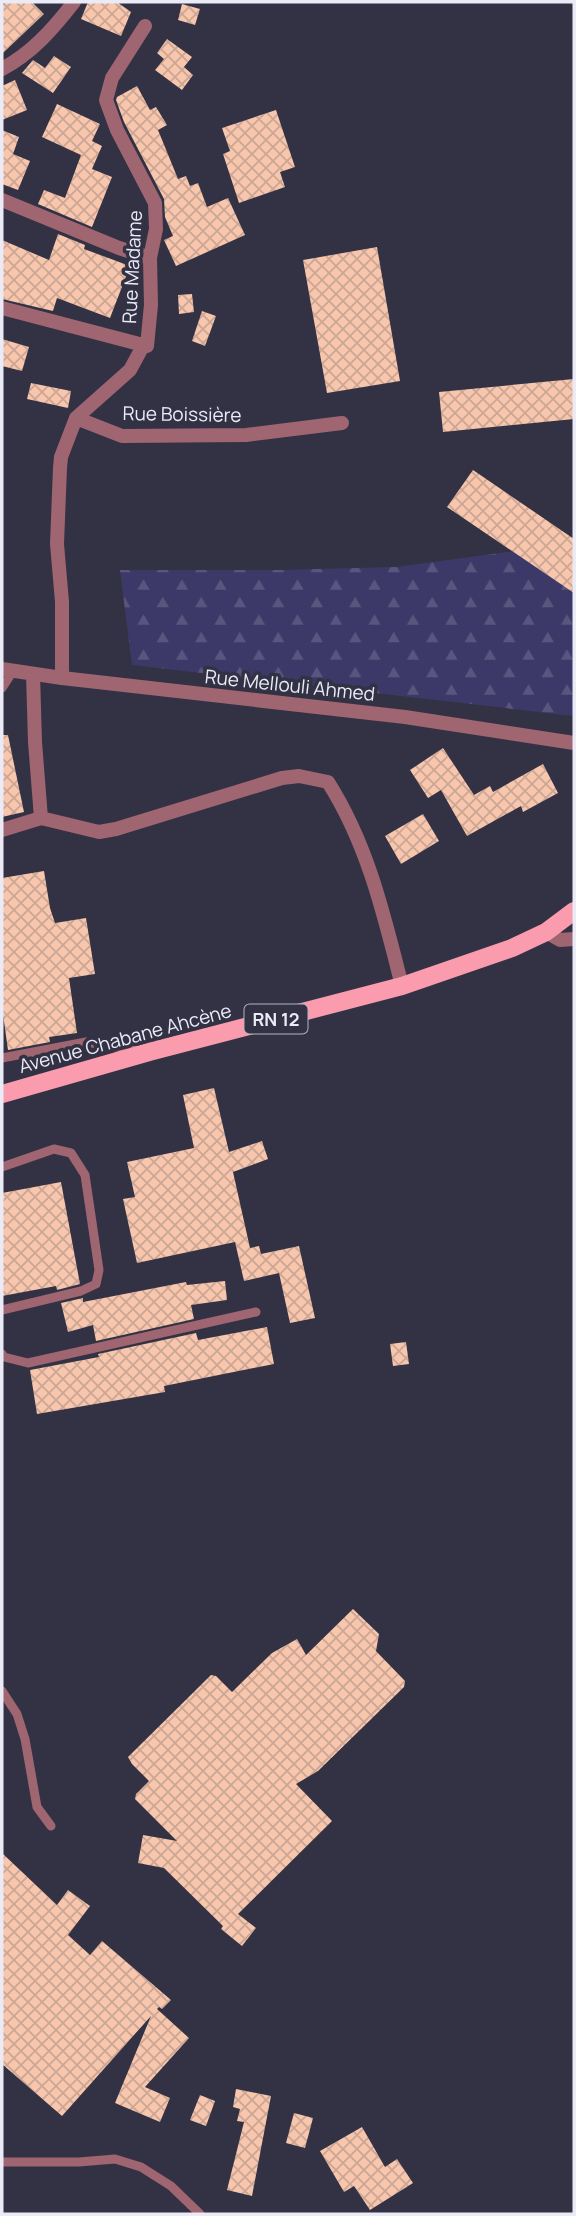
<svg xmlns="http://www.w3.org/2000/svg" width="576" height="2216" viewBox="0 0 576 2216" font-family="Manrope,sans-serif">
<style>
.forest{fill:url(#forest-firs)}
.building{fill:url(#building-cross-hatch)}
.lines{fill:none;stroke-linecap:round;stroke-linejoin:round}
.service{stroke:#9f6570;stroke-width:9}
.minor{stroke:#9f6570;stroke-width:14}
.tertiary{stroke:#9f6570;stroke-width:14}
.primary{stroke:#fa9bae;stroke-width:18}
.labels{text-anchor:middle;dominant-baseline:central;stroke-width:7;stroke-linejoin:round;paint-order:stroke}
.shield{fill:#323244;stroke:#b3b4c1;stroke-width:2}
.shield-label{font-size:18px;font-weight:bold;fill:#eaebf7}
.street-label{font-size:19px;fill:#eaebf7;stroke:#323244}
</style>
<defs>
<pattern id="forest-firs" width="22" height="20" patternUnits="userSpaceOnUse" patternTransform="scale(1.75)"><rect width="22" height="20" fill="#3c3968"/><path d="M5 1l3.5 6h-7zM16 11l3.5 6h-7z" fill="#58567e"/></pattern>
<pattern id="building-cross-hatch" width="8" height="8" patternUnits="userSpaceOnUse" patternTransform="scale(1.75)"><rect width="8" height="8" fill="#f7c6ac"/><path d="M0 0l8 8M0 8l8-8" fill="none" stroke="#cba694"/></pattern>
</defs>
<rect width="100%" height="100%" fill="#323244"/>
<path class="forest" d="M516,551L574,589V716L132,665L120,570H279L396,567Z"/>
<path class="building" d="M6,2H32L44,14L2,54V6Z
M88,2H117L131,12L121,36L81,19Z
M182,4L200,9L195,25L178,20Z
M167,39L192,57L184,67L193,75L182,90L155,70L164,59L157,53Z
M54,56L71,67L53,93L22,73L33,60L45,68Z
M15,80L27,110L2,120V86Z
M137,86L150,110L156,107L167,125L158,130L178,179L186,176L190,186L198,183L207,207L228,198L245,235L176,266L164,240L173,236L165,217L164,199L124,122L116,100L117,97Z
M57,104L100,124L92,141L102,146L92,169L112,177L92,227L38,204L44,190L65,198L81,155L42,137Z
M276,110L295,167L280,172L285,187L239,203L223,154L230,151L222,128Z
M2,130L19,137L13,154L30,161L18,190L2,184Z
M58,234L85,245L84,249L130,266L110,318L57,298L53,311L2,299V240L49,260Z
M377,247L400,381L327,393L303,260Z
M192,294L194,312L179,314L178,295Z
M202,311L216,316L205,346L192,341Z
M2,339L29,347L22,371L2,366Z
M574,379V419L443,432L439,392Z
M31,383L71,391L68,408L27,399Z
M473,470L574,539V593L447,507Z
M2,735H8L24,812L2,817Z
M443,748L474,795L490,786L493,792L543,764L558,793L523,812L521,806L467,836L441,790L428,798L410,770Z
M423,814L439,841L401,864L385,836Z
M44,871L50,908L55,923L86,918L95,974L69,978L77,1033L49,1037L50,1042L8,1050L2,1007V878Z
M214,1088L229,1152L262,1141L268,1159L233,1172L250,1248L259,1246L261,1254L299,1246L315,1318L290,1323L279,1273L244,1281L235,1242L137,1263L123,1199L135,1197L127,1162L194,1148L183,1095Z
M61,1182L80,1284L57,1290L56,1286L2,1296V1193Z
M225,1281L227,1300L191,1305L194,1319L96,1341L93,1325L68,1332L61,1303L83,1298V1302L186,1282L187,1285Z
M267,1327L274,1364L164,1386L165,1392L37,1414L30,1370L99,1357L98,1354L196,1333L198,1340Z
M406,1342L409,1364L393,1366L390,1344Z
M353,1609L379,1634L376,1651L405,1681L404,1687L318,1771L296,1784L332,1821L238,1914L256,1928L242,1946L221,1929L223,1926L164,1868L138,1863L143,1835L177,1841L135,1799L136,1794L149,1781L132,1764L128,1757L211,1675L216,1676L232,1692L272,1653L297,1639L306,1655Z
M2,1853L57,1905L68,1890L90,1906L68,1935L90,1955L102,1941L171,2000L162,2009L159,2007L157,2009L189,2038L145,2087L170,2098L160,2122L115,2103L151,2016L62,2116L2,2064Z
M236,2089L271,2096L252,2196L227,2190L244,2122L237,2121L240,2109L233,2107Z
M200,2095L215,2101L206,2126L190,2120Z
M294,2113L313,2118L305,2148L286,2143Z
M362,2127L385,2167L397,2159L413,2183L370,2210L354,2186L344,2192L320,2151Z"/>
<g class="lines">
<path class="service" d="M2,688L13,671
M2,1058L86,1042L140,1051
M2,1167L54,1149L71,1153L85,1175L99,1270L96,1284L81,1291L2,1310
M2,1354L4,1357L28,1363L256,1312
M2,1691L17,1714L25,1739L37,1807L51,1826
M2,2162H79L115,2159L141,2167L171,2186L200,2214"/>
<path class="minor" d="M2,69C32,53 53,29 74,2
M2,200L119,248L150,258
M2,308L147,346
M76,418L130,370L143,346H147L151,305L150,258L156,229L155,203L117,130L106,100L112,78L145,26
M33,674L35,742L41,818L99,832L116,829L282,778L299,776L328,782C368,845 384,915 402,986
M62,678V602L57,544L60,468L61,457L76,418L122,436L246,435L342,423
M2,830L41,818
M546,932L560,940L574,939"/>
<path class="tertiary" d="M2,669L62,678L405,717L574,743"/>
<path class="primary" d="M2,1094L149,1052L402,986L512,948L546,932L574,911"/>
</g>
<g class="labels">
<rect class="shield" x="244.5" y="1004.5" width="63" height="29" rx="5"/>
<g class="shield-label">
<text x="276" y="1019">RN 12</text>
</g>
<g class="street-label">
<text transform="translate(132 267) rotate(-87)">Rue Madame</text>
<text transform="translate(182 414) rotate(1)">Rue Boissière</text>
<text transform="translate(290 685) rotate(6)">Rue Mellouli Ahmed</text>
<text transform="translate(125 1038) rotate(-15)">Avenue Chabane Ahcène</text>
</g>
</g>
<rect width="576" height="2216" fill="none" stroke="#eaebf7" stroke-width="7"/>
</svg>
